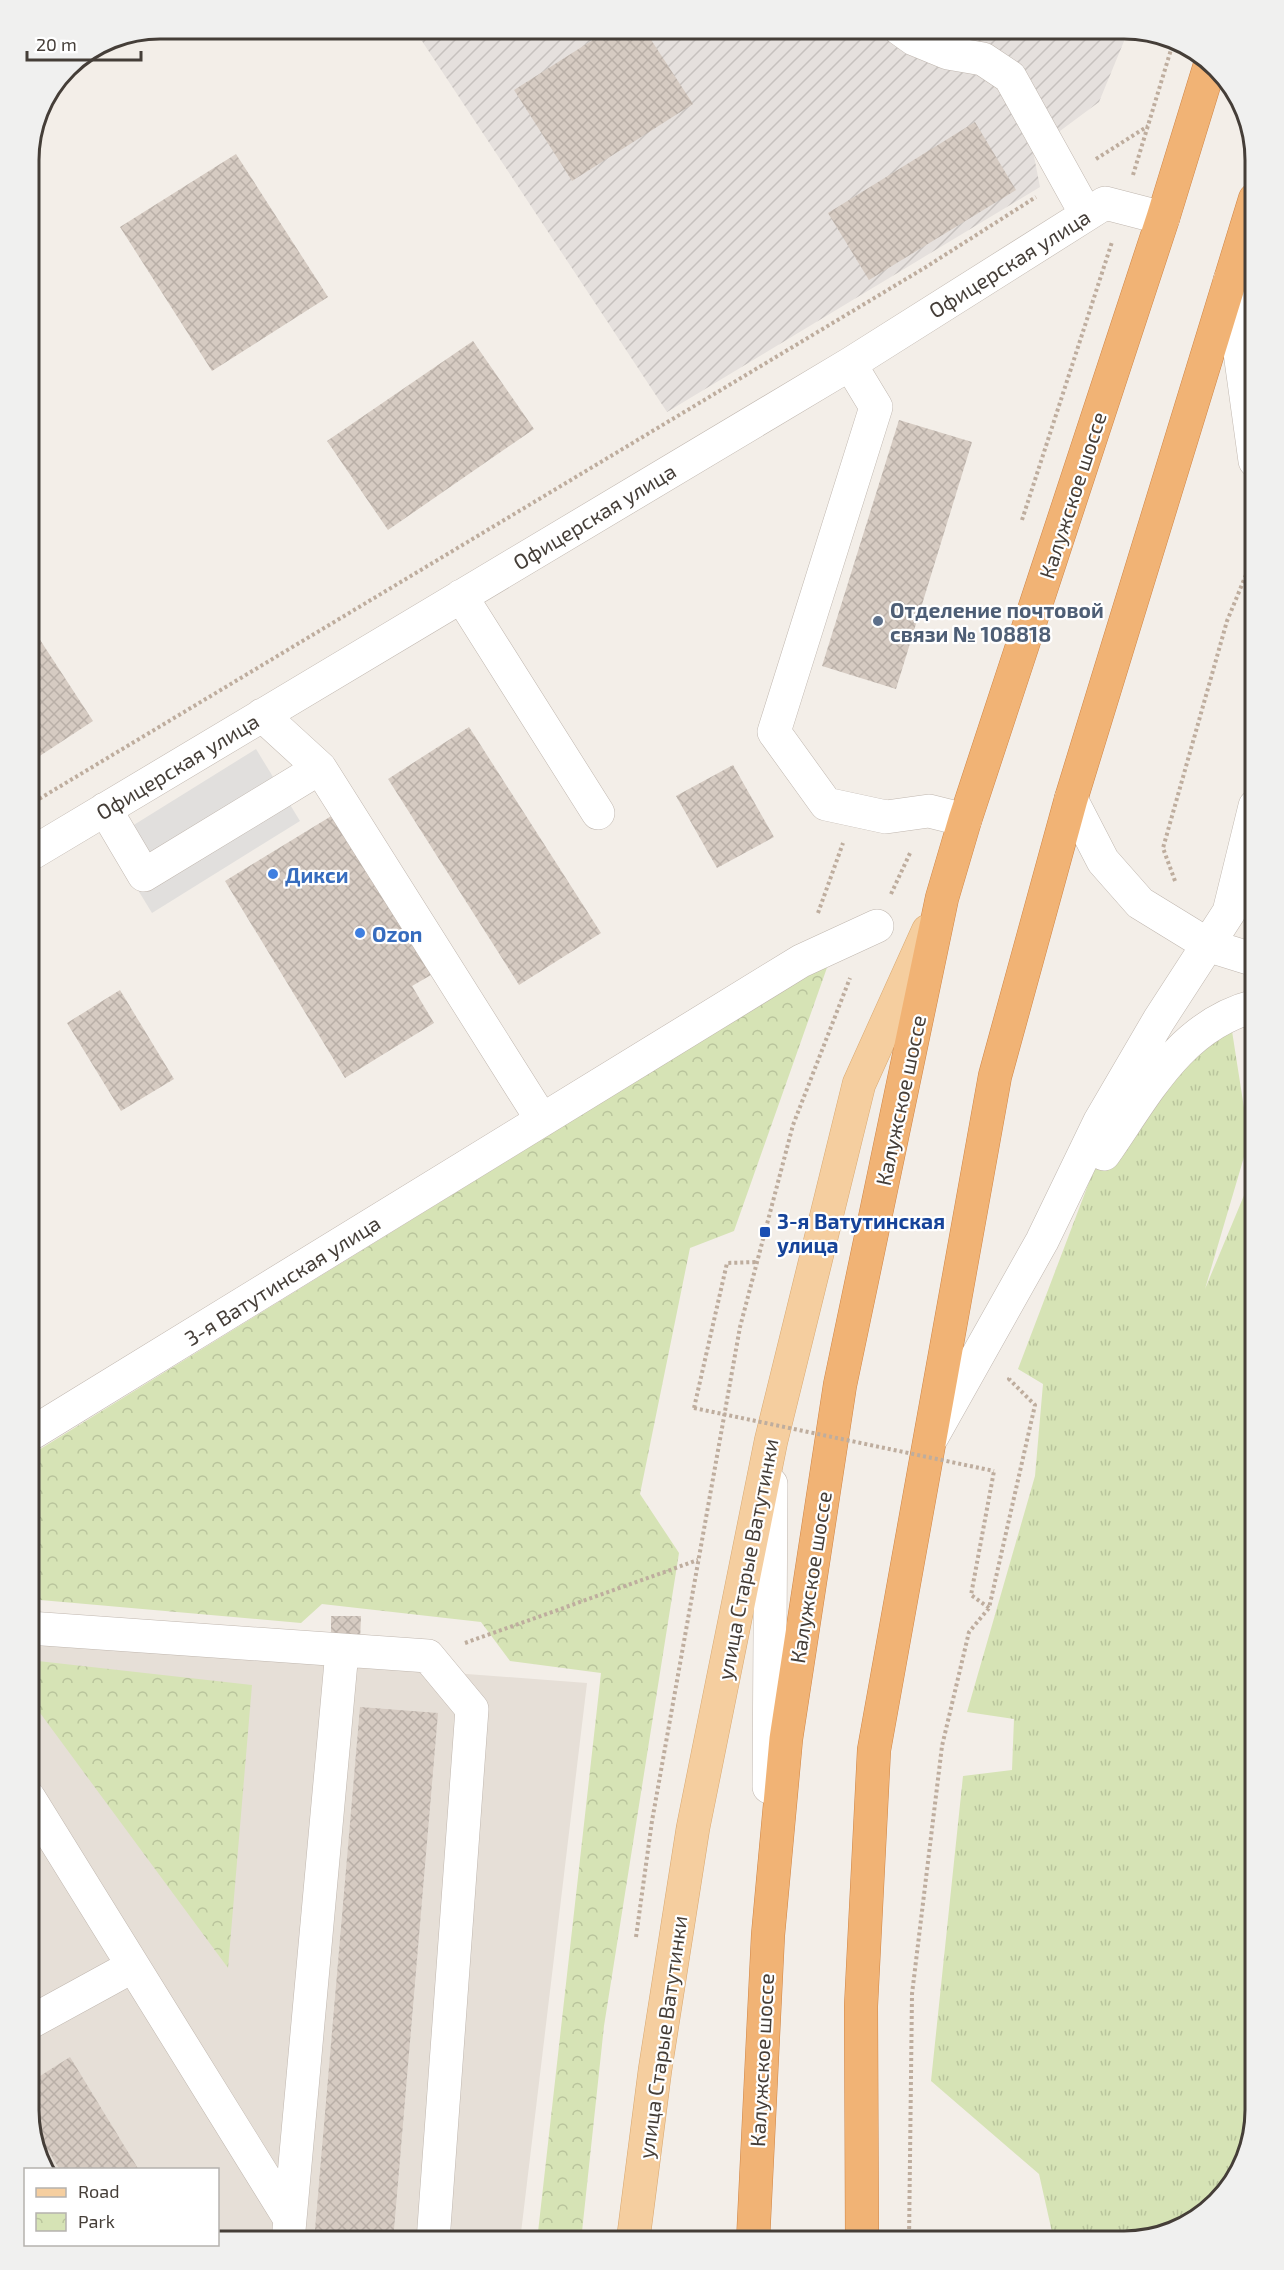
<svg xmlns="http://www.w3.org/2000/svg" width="1284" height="2270" viewBox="0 0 1284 2270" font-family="'Exo 2',sans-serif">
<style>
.residential{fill:#e6dfd7}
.industrial{fill:url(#industrial-furrows)}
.grass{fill:url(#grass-tufts)}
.park{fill:url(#park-crowns)}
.parking{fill:#e1dfdd}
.building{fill:url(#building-cross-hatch)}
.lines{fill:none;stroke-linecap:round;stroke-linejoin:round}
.minor-casing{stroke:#c0b7af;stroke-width:34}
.major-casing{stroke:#d9a870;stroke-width:34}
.highway-casing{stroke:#cf8546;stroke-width:34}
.path{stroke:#bead9e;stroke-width:4;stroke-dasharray:3 3;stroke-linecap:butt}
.minor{stroke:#fff;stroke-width:33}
.major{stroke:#f5ce9f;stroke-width:33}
.highway{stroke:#f1b375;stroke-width:33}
.path-bridge{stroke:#bead9e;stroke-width:4;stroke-dasharray:3 3;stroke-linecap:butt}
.service-dot{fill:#5c6f8a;stroke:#fff;stroke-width:2}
.shop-dot{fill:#3f7fe0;stroke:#fff;stroke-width:2}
.transit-dot{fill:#1a4fb4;stroke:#fff;stroke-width:2}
.labels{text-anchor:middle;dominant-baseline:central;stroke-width:4.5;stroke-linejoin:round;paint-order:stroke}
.street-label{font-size:21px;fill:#453e38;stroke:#fff}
.service-label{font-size:21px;font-weight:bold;fill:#4e5e75;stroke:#fff;text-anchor:start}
.shop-label{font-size:21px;font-weight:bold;fill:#366cbe;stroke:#fff;text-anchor:start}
.transit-label{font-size:21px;font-weight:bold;fill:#164399;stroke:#fff;text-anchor:start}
.rim{fill:none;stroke:#453e38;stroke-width:3}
</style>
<defs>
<pattern id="industrial-furrows" width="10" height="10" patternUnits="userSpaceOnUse" patternTransform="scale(1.5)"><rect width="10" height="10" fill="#e5e0dd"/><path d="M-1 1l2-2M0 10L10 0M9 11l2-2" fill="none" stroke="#c6c1be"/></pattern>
<pattern id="grass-tufts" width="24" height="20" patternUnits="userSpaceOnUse" patternTransform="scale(1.5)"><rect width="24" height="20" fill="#d6e3b5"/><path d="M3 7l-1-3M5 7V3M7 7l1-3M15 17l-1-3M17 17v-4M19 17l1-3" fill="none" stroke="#b9c49c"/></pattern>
<pattern id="park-crowns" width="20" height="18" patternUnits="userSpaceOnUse" patternTransform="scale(1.5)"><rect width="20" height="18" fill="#d6e3b5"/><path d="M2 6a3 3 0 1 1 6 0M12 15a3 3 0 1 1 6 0" fill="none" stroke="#b9c49c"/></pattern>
<pattern id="building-cross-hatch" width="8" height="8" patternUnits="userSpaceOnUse" patternTransform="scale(1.5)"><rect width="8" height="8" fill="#d6cbc2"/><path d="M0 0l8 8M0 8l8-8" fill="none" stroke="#b9afa7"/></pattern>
</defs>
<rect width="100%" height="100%" fill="#f3eee8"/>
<path class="residential" d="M29,1641L587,1683L520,2241H218V2170L42,2168L29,2110Z"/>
<path class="industrial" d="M414,29H1129L1099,102L1033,151L1040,187L667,412Z"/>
<path class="grass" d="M1232,1031L1249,1140L1205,1289L1255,1169V2111L1234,2183L1182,2228L1124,2241H1054L1039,2174L931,2081L963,1776L1012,1770L1014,1719L967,1712L1035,1476L1043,1384L1018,1369L1099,1156L1182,1053Z"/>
<path class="park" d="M829,962L734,1231L690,1248L640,1494L679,1553L604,2026L581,2241H537L601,1673L510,1661L481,1622L322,1604L301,1623L29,1599V1456Z
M29,1660L252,1685L228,1968L29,1698Z"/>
<path class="parking" d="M256,749L300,821L152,913L108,841Z"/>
<path class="building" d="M610,29H644L693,104L572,181L514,90Z
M975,122L1016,190L869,280L828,213Z
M236,154L328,297L212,371L120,227Z
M473,341L534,429L388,530L327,441Z
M899,420L972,442L896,689L822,666Z
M29,623L93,721L29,763Z
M469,727L601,933L519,985L388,779Z
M733,765L774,837L717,868L676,796Z
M333,815L431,975L412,986L434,1023L345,1078L225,881Z
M120,990L174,1079L121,1111L67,1023Z
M331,1616H361L360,1641H331Z
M360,1707L438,1713L393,2241H314Z
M70,2057L139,2170H60L32,2124L29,2083Z"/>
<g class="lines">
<defs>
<path id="minor" d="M900,29L914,39L948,53L983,59L1010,77L1086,214
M1230,280L1255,461
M850,364L876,407L774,732L826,804L886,817L929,811L965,820
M461,596L598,813
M262,715L320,768L542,1120
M1071,799L1103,861L1140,903L1210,946L1255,960
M105,809L144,875L320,768
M29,855L850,364L1105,203L1163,218
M1104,1154C1146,1094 1180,1025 1255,1006
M29,1435L801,961L877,926
M932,1437L1042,1241L1100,1121L1159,1020L1229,912L1255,806
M29,1628L428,1656L472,1709L433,2241
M769,1787L771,1484
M29,1798L290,2219
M29,2023L133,1966
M288,2241L342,1651"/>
<path id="major" d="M633,2241L655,2070L693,1828L771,1441L859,1084L928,931"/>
<path id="highway" d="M753,2241L768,1935L786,1739L840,1385L942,898L965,820L1163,218L1210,65
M862,2241L861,2006L874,1750L995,1076L1071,799L1255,199"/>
</defs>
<use href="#minor" class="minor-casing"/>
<use href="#major" class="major-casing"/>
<use href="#highway" class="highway-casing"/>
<path class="path" d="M1096,159L1148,126
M1133,175L1173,43
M1022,520L1112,242
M29,805L926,267L1036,197
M1175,881L1163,848L1227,621L1255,553
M891,894L911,851
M818,913L843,843
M694,1408L727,1263L757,1262
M989,1608L971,1595L994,1471
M465,1643L698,1560
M636,1937L652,1821L740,1327L793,1125L850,978
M909,2241L912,1994L942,1746L969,1632L989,1608L1035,1405L1009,1379L1011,1377"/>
<use href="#minor" class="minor"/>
<use href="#major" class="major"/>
<use href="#highway" class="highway"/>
<path class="path-bridge" d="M694,1408L994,1471"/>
</g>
<circle class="service-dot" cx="878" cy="621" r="6"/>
<g class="shop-dot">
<circle cx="273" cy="874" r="6"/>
<circle cx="360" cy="933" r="6"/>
</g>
<rect class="transit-dot" x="759" y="1226" width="12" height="12" rx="3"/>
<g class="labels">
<g class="street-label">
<text transform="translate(1009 263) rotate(-32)">Офицерская улица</text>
<text transform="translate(1072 495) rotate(-72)">Калужское шоссе</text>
<text transform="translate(594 516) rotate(-31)">Офицерская улица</text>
<text transform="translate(177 766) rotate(-31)">Офицерская улица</text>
<text transform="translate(900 1100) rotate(-78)">Калужское шоссе</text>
<text transform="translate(282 1280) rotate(-32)">3-я Ватутинская улица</text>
<text transform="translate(747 1559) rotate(-79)">улица Старые Ватутинки</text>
<text transform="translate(810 1577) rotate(-81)">Калужское шоссе</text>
<text transform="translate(662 2037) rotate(-82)">улица Старые Ватутинки</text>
<text transform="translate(761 2060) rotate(-87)">Калужское шоссе</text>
</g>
<g class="service-label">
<text x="890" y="609">Отделение почтовой<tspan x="890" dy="24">связи № 108818</tspan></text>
</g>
<g class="shop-label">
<text x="285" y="874">Дикси</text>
<text x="372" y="933">Ozon</text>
</g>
<g class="transit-label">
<text x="777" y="1220">3-я Ватутинская<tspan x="777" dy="24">улица</tspan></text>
</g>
</g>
<path d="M0 0H1284V2270H0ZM160 39H1124A121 121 0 0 1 1245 160V2110A121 121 0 0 1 1124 2231H160A121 121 0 0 1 39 2110V160A121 121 0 0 1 160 39Z" fill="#f0f0ef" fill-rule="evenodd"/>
<path class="rim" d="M160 39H1124A121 121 0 0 1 1245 160V2110A121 121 0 0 1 1124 2231H160A121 121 0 0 1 39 2110V160A121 121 0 0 1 160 39Z"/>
<rect x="24" y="2168" width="195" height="78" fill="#ffffff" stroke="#b5b2af" stroke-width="1.5"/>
<rect x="36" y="2188" width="30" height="9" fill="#f5ce9f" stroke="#b5b2af" stroke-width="1.5"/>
<text x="78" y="2198" font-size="18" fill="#453e38">Road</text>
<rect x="36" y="2213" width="30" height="18" fill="url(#park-crowns)" stroke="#b5b2af" stroke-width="1.5"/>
<text x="78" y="2228" font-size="18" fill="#453e38">Park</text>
<path d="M27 51v9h114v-9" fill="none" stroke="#453e38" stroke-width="3"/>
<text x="36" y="51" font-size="18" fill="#453e38" stroke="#ffffff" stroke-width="4.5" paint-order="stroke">20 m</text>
</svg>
